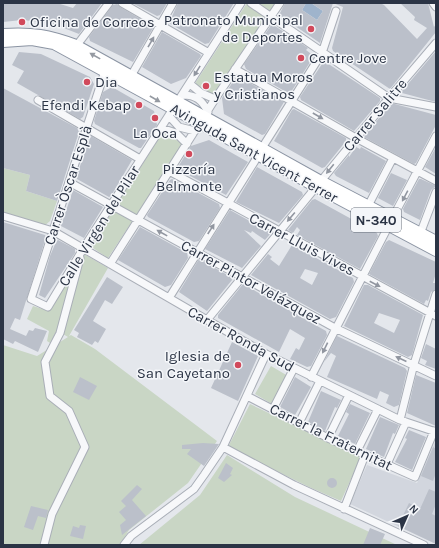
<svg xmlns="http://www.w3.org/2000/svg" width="439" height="548" viewBox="0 0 439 548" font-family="Karla,sans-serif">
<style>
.built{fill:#d2d6de}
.green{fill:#c9d6c5}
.water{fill:#9fb4cc}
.building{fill:#bbc0ca;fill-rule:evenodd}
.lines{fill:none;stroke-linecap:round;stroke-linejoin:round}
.minor-casing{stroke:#a9aeb7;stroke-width:9}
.highway-casing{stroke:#8b94a3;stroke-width:12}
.minor{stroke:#f7f8fa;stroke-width:7}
.highway{stroke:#fff;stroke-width:10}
.oneway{fill:#9196a0}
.oneway2{fill:#959aa2}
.poi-dot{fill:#d1495b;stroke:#f4f6f9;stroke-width:1.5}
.labels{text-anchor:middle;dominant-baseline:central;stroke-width:3;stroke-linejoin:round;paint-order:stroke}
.shield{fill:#f4f6f9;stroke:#676e7b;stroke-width:1}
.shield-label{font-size:14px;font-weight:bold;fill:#2b3445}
.poi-label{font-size:15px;fill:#2b3445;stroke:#f4f6f9;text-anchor:start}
.street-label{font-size:15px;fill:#2b3445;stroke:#f4f6f9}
</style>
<rect width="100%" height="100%" fill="#e4e7ec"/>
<path class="built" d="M435,442L436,544L350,504L367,465L417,483Z"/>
<path class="green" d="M247,3H276L214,98L194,85Z
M163,132L183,144L108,258L90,246Z
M3,168L30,175L26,191L57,201L50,221L43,227L3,213Z
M84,254L108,268L69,336L71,335L95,349L217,441L188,483L129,530L120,545H3V345L37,356L68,337L63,334Z
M75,266L57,330L50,343L47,341L49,331L27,319L33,306L49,311Z
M271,366L288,376L272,404L255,394Z
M250,404L361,457L341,501L309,487L228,447Z
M227,455L295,497L397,545H139L200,495Z"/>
<path class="water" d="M306,3H311L323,11L317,20L302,10Z"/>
<path class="building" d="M3,3H57L73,8L77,3H102L79,34L51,23L22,20L3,22Z
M132,3H167L160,15L157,16Z
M178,3H234L209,43L205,44L169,23Z
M285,3H306L302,10L317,20L323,11L311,3H333L320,43L279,15Z
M333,3H380L384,5L417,39L427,28L414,20L415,17L400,3H428L434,27L436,24V32L390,89L333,51L332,48L343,7Z
M117,4L120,7L152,26L153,28L133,62L90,41L89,37L113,5Z
M272,24L308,48L306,50L314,56L291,92L288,93L246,69L244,64Z
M162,32L200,54L201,56L186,78L171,84L142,67Z
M436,51V102L402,93V91Z
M19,52L41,54L90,77L94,84L83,117L80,119L17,83L24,71L12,65Z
M324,61L380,98V101L354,131L301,100L300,97Z
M237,76L284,102L265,134L262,135L224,114L222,98Z
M112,87L154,111L157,125L141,148H139L95,124L94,121L103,92Z
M3,88L77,128L79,132L57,201L26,191L30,175L3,168Z
M391,103L436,115V125L416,163L414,164L364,137Z
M294,109L346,138V141L325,167L322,168L274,141L292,110Z
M91,136L132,160L111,196L109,197L77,179L76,177Z
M209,140L248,162L226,195L179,170L178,167L191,146Z
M356,147L360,149L361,147L386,161L369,193L336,176L334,173L349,155V157Z
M436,147V174L425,167Z
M257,167L302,192L303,195L279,223L236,202Z
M391,173L407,180L393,206L378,198Z
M172,179L219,204L220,208L199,241L194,242L148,217L147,215L170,180Z
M419,179H421L436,186L431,190L420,220L404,212L403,209Z
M73,190L103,207L84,238L61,226Z
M315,199L377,233L378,236L360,269L297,235L300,230L297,227L293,233L288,230L312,200Z
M230,210L271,233L265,240L252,231L251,233L244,230L261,246L242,268L205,249Z
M3,222L45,235L46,237L20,320L15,318L10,329L26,336L29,330L33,331L35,328L47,331L38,352L15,341L13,344L3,339Z
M140,227L187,253L188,258L171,285L165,287L118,260Z
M58,240L75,249V253L45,298L39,295L50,256L56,242Z
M389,240L436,262V273L433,283H436V289L431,292L428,301L426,300L424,304L369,274L386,242Z
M292,245L353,278L354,282L336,317L330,319L251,275L268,254L272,257L270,259L279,266ZM305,269L318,273L312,285L300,278Z
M199,259L231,277L232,280L207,311L179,292Z
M107,277L123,287L112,304L105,300L93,321L106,329L98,343L95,341L92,345L77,337L79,333L74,330Z
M243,284L326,331L327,335L311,366L307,367L290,359L296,348L299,350L305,338L290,329L279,352L218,318V315Z
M364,285H368L423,315L412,355L408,357L344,326ZM379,313L400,320L394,333L374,323Z
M337,336L405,368L407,371L399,405L394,407L386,403L389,395L380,391L377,399L327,377L336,356L331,353L324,362Z
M232,342L258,356L238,401L211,388Z
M426,344L436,349V369L425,365L427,361L421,358Z
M416,375L436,383V426L407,413Z
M80,377L97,386L89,400L73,392Z
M295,377L311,387L295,415L280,407Z
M321,391L341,400L337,408L335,407L325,431L308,422Z
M350,404L370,413L355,444L338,436L349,414L346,412Z
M380,417L399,425L395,434L393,433L384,457L366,449Z
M409,430L426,437L412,470L395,462L407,439L405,438Z
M203,443L219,444L204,466L187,454L191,449H182V445Z
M433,447L436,449V473L433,481L421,476Z
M226,463L233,468L230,474L232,475L224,482L218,478Z
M327 483a5 5 0 1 1 10 0a5 5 0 1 1-10 0Z
M137,485L142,489L132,500L146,516L122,535L120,525L126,520L119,512L126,506L121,501Z
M429,489L436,492V504L432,514L436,516V544L398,526L409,503L420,509Z
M31,506L48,510L46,518L38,516L33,530L24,527Z
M80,525L86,526L83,539L70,536L73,526L79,528Z
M370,528L385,534L380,545H363Z"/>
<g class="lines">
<defs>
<path id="minor" d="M122,3L209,53
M251,3L389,98L436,107
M433,3L436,7
M74,49L109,3
M235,69L356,138L436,181
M105,71L31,299L48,307L83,249L241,3
M131,76L173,3
M190,84L201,93L215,99
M183,95C196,95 202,100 208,112
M38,100L140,159
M169,116L179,127L195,131
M161,128L176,133L187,144
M262,148L322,53L336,11
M169,171L436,316
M69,182L335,328L436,376
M368,206L393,158
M3,216L53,231L266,354L400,420L436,432
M392,219L436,136
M420,234L436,192
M110,264L215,99L280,3
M169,298L258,156
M207,320L389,98L436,43
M311,377L388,227
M247,396L330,439L415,477L434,431
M273,409L294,368
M400,420L414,364L436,294
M299,423L320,381
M328,438L349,395
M223,447L294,485L424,545
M357,451L378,409
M387,464L406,422
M344,509L365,455
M44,545L52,514L85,447L69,411L50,396L45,362L60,333L80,258
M124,545L131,536L194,489L204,475L223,447L266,354"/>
<path id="highway" d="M3,34C32,32 49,35 76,45L321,181L436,241
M3,42L32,40L54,44L316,187L436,251"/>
</defs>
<use href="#minor" class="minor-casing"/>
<use href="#highway" class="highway-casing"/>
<use href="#minor" class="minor"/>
<use href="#highway" class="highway"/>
</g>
<defs><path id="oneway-solid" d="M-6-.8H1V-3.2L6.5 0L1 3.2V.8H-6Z"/></defs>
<g class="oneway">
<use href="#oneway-solid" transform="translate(151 42) rotate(-60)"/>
<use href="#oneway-solid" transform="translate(197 71) rotate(122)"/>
<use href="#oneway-solid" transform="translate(318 116) rotate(30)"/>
<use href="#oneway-solid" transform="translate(330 169) rotate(129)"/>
<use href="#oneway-solid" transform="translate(405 196) rotate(118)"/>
<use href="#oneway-solid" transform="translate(291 217) rotate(130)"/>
<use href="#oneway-solid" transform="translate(211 229) rotate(-57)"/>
<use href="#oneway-solid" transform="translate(162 233) rotate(-151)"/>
<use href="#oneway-solid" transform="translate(375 284) rotate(28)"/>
<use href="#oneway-solid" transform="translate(325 348) rotate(116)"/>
<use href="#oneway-solid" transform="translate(401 359) rotate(-155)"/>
</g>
<g class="oneway2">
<use href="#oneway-solid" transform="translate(95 56) rotate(-151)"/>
<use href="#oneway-solid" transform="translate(155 99) rotate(30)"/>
</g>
<g class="poi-dot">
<circle cx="22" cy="22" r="4"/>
<circle cx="311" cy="29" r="4"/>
<circle cx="301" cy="58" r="4"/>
<circle cx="87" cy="82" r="4"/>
<circle cx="206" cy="86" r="4"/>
<circle cx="139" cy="105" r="4"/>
<circle cx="155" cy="118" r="4"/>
<circle cx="189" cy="154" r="4"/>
<circle cx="238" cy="365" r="4"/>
</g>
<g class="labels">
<rect class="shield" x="351" y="208" width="50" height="24" rx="3"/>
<g class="shield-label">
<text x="376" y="220">N-340</text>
</g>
<g class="poi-label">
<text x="303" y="20" text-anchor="end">Patronato Municipal<tspan x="303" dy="17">de Deportes</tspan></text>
<text x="30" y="22">Oficina de Correos</text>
<text x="309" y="58">Centre Jove</text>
<text x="214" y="77">Estatua Moros<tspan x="214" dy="17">y Cristianos</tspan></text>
<text x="95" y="82">Dia</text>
<text x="131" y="105" text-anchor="end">Efendi Kebap</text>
<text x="155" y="133" text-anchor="middle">La Oca</text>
<text x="189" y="169" text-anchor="middle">Pizzería<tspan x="189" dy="17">Belmonte</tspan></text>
<text x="230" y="356" text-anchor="end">Iglesia de<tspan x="230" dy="17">San Cayetano</tspan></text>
</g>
<g class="street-label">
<text transform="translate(375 115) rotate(-50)">Carrer Salitre</text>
<text transform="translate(254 153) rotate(29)">Avinguda Sant Vicent Ferrer</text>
<text transform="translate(68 185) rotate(-72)">Carrer Òscar Esplà</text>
<text transform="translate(99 226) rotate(-58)">Calle Virgen del Pilar</text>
<text transform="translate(302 244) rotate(28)">Carrer Lluis Vives</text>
<text transform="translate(251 282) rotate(29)">Carrer Pintor Velázquez</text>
<text transform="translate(241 339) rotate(29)">Carrer Ronda Sud</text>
<text transform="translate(331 437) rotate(26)">Carrer la Fraternitat</text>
</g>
</g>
<rect width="439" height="548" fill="none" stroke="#2b3445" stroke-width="8"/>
<g transform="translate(407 516) rotate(45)" stroke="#f4f6f9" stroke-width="3" paint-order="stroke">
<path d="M0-3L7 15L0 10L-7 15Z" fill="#2b3445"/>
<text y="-6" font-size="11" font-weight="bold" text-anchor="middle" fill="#2b3445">N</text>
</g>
</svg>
